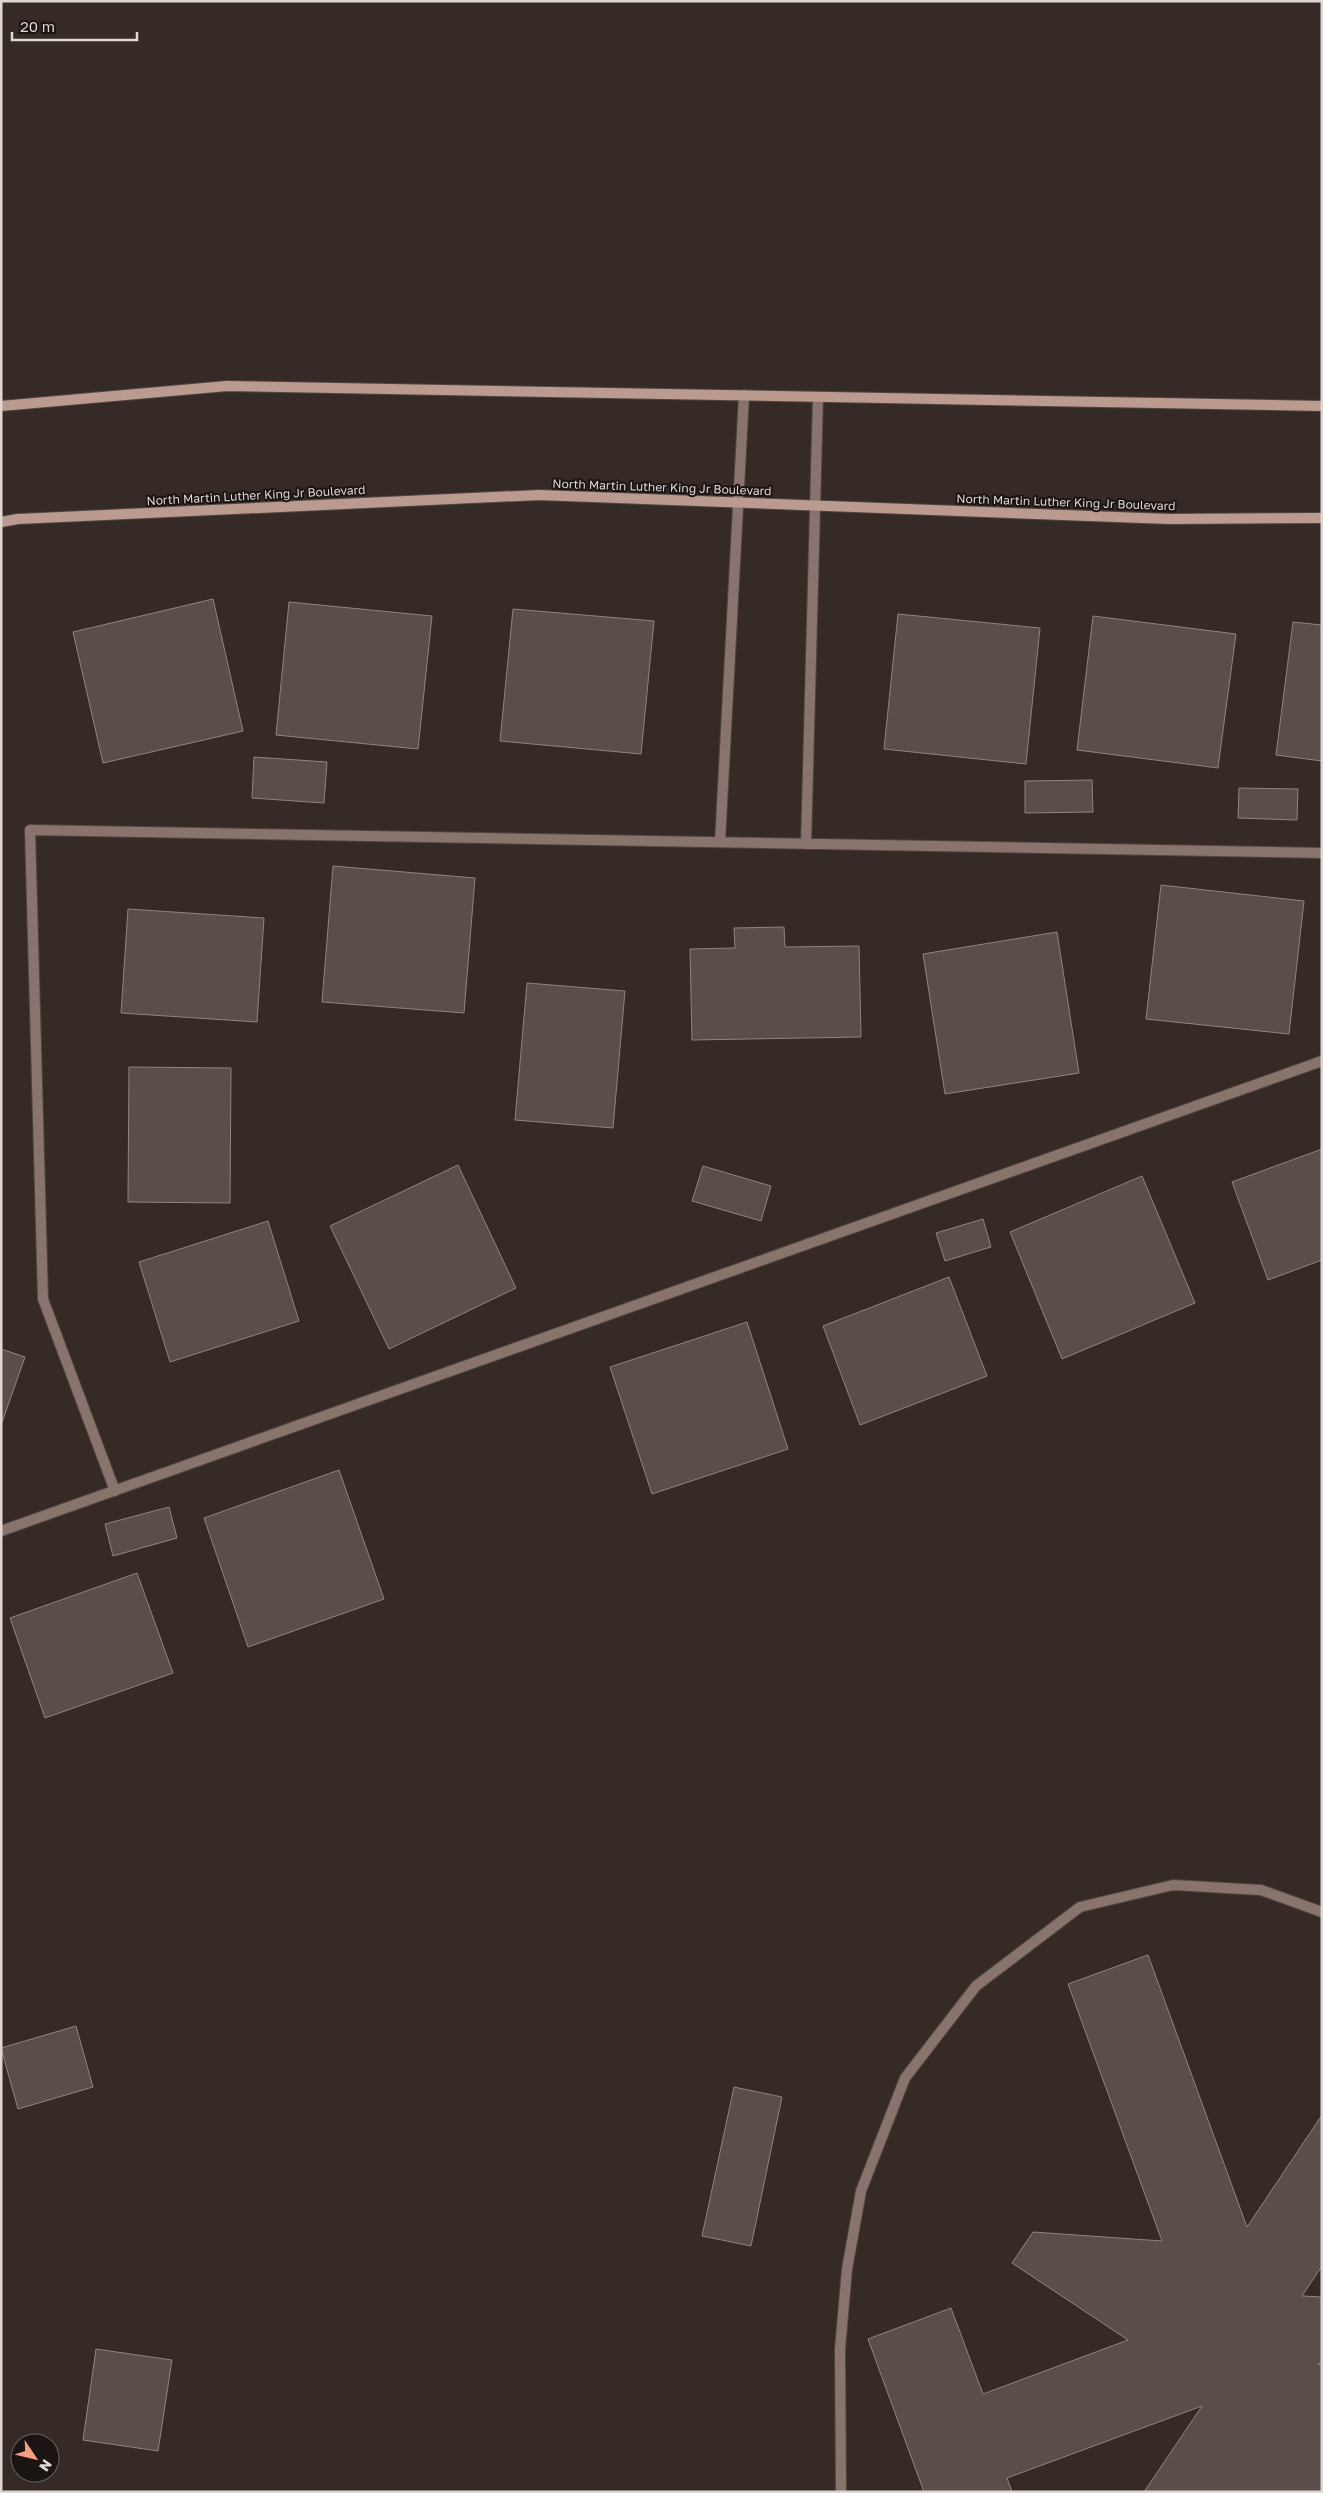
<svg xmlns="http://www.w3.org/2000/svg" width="1323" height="2493" viewBox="0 0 1323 2493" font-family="'Golos Text',sans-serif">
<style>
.building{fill:#5b4d49;stroke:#92837e}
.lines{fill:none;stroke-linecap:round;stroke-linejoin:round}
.lane-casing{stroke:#514642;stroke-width:12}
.secondary-casing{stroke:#514642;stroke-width:12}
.lane{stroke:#88736d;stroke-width:10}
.secondary{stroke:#bb9b90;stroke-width:10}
.labels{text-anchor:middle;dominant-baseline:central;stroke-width:4;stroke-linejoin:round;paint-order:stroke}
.street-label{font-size:12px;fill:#dfd7d4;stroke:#1a1412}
</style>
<rect width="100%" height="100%" fill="#362a26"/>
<path class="building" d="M213,599L243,731L103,763L73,632Z
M289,602L432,616L418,749L276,735Z
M513,609L654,621L641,754L500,741Z
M898,614L1040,628L1026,764L884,749Z
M1093,616L1236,634L1218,768L1077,750Z
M1293,622L1322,625V761L1276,755Z
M254,757L327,762L324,803L252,798Z
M1092,780L1093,812L1025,813V781Z
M1239,788L1298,789L1297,820L1238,818Z
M333,866L475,878L464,1013L322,1002Z
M1161,885L1304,901L1289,1034L1146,1019Z
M128,909L264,918L257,1022L121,1013Z
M784,927L785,947L859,946L861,1037L692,1040L690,949L735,948L734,928Z
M1057,932L1079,1073L945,1094L923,954Z
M527,983L625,991L613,1128L515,1120Z
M129,1067L231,1068L230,1203L128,1202Z
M1322,1149V1260L1268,1280L1232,1182Z
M458,1165L516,1288L389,1349L330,1226Z
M703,1166L771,1186L761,1221L692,1201Z
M1142,1176L1195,1303L1062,1359L1010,1232Z
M983,1219L991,1247L945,1261L936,1233Z
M268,1221L299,1321L170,1362L139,1262Z
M949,1277L987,1376L860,1425L823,1326Z
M747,1322L788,1449L652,1494L610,1367Z
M1,1349L25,1357L1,1425Z
M339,1470L384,1599L248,1647L204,1518Z
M169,1507L177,1538L113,1556L105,1524Z
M137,1573L173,1673L45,1718L10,1618Z
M1148,1955L1247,2227L1322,2115V2266L1302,2296L1322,2297V2362L1318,2364L1322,2366V2492H1144L1202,2406L1007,2478L1012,2492H924L868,2339L951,2308L983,2394L1128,2340L1012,2263L1033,2232L1162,2241L1068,1984Z
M76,2026L93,2087L18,2109L1,2048Z
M734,2087L782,2097L751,2246L702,2236Z
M96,2349L172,2360L158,2451L83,2440Z"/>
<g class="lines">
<defs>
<path id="lane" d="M720,842L744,395
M806,844L818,397
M115,1491L43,1299L30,830L1322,853
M1,1531L1322,1061
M841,2492L840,2349L847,2269L861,2191L905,2078L976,1986L1080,1907L1173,1885L1261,1890L1322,1912"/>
<path id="secondary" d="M1,406L227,386L1322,406
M1,522L18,519L539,495L1169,519L1322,518"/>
</defs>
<use href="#lane" class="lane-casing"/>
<use href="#secondary" class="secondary-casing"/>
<use href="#lane" class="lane"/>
<use href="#secondary" class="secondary"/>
</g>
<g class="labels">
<g class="street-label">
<text transform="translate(662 487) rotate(2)">North Martin Luther King Jr Boulevard</text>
<text transform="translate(256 495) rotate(-3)">North Martin Luther King Jr Boulevard</text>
<text transform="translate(1066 502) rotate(2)">North Martin Luther King Jr Boulevard</text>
</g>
</g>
<rect width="1323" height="2493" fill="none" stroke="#dfd7d4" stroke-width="5"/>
<g transform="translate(35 2458) rotate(125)"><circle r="24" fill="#1a1412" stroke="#696260"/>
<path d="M0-4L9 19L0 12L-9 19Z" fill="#f39f83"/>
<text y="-8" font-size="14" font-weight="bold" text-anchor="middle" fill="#dfd7d4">N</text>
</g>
<path d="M12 32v8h125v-8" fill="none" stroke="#dfd7d4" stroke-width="2.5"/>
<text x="20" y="32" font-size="15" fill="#dfd7d4" stroke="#1a1412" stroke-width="4" paint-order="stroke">20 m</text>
</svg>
